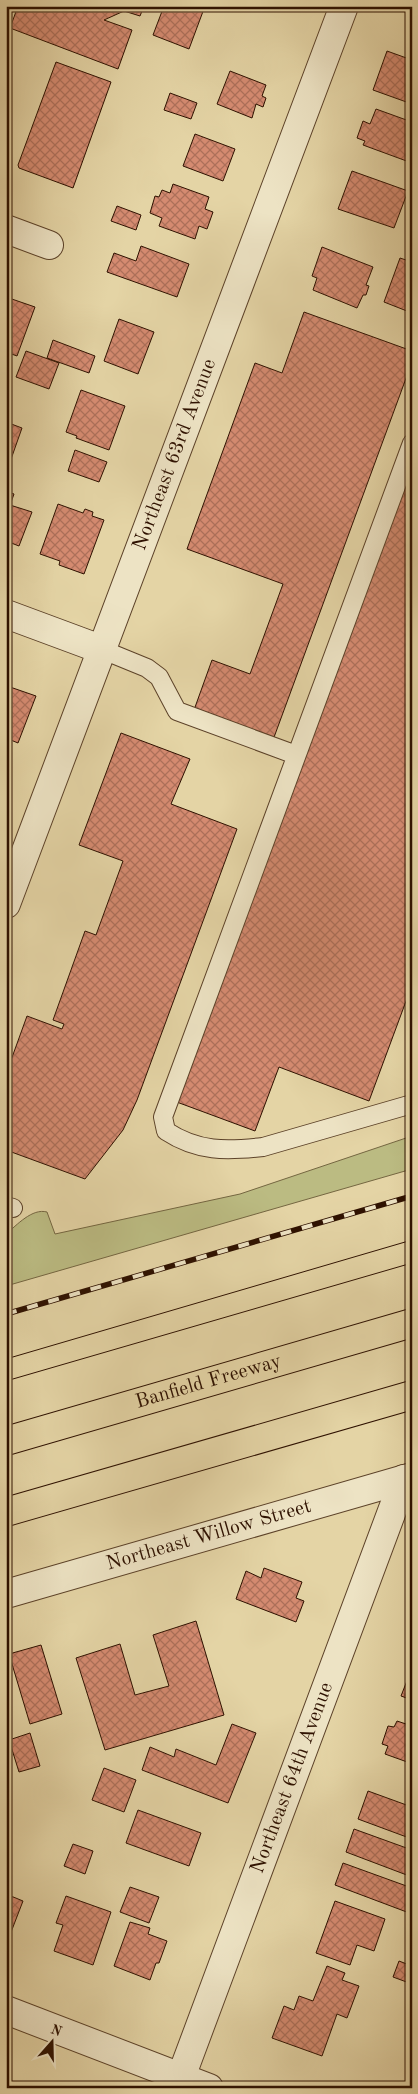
<svg xmlns="http://www.w3.org/2000/svg" width="418" height="2094" viewBox="0 0 418 2094" font-family="'Old Standard TT',serif">
<style>
.grass{fill:#bbbb82;stroke:#746641}
.building{fill:url(#building-cross-hatch);stroke:#2e1100}
.lines{fill:none;stroke-linecap:round;stroke-linejoin:round}
.service-casing{stroke:#5c4229;stroke-width:20}
.minor-casing{stroke:#5c4229;stroke-width:30}
.motorway-casing{stroke:#2e1100;stroke-width:30}
.service{stroke:#ede3c4;stroke-width:18}
.minor{stroke:#ede3c4;stroke-width:28}
.motorway{stroke:#e4d4a5;stroke-width:28}
.tram{stroke:#2e1100;stroke-width:1}
.rail-casing{stroke:#2e1100;stroke-width:5.5}
.rail{stroke:#ede3c4;stroke-width:4;stroke-dasharray:11;stroke-linecap:butt}
.labels{text-anchor:middle;dominant-baseline:central;stroke-width:5;stroke-linejoin:round;paint-order:stroke}
.street-label{font-size:20px;fill:#2e1100;stroke:#ede3c4}
</style>
<defs>
<pattern id="building-cross-hatch" width="8" height="8" patternUnits="userSpaceOnUse" patternTransform="scale(1.25)"><rect width="8" height="8" fill="#d58b71"/><path d="M0 0l8 8M0 8l8-8" fill="none" stroke="#ad705a"/></pattern>
</defs>
<rect width="100%" height="100%" fill="#e4d4a5"/>
<filter id="stains"><feTurbulence type="fractalNoise" baseFrequency=".004" numOctaves="4"/><feColorMatrix values="0 0 0 0 .2 0 0 0 0 .09 0 0 0 0 .02 0 0 0 .5 -.17"/></filter>
<radialGradient id="worn" r=".72"><stop offset=".6" stop-color="#630" stop-opacity="0"/><stop offset="1" stop-color="#630" stop-opacity=".3"/></radialGradient>
<path class="grass" d="M412,1136V1169L6,1286V1234C17,1225 32,1208 47,1212L55,1234L240,1194Z"/>
<path class="building" d="M18,6H144L140,16L124,11L104,20L132,30L118,69L10,28Z
M164,6H205L189,49L153,35Z
M387,51L412,60V104L373,90Z
M56,62L111,82L73,188L19,168L18,165Z
M230,71L266,85L262,96L266,98L263,107L256,104L252,118L217,104Z
M170,93L197,103L191,119L164,110Z
M376,109L412,122V163L363,145L365,141L357,138L363,121L370,124Z
M195,134L235,149L223,181L183,166Z
M352,171L408,191L394,228L338,209Z
M173,184L209,197L205,209L213,212L207,229L199,226L195,239L159,226L162,218L150,213L155,196L159,197L162,190L170,193Z
M117,206L141,215L136,230L111,221Z
M141,246L189,264L177,297L107,272L114,253L136,261Z
M322,247L373,267L366,285L369,286L366,295H363L357,308L313,290L317,278L312,276Z
M400,258L412,262V313L384,302Z
M6,297L35,307L17,356L6,352Z
M304,312L412,351V362L273,740L194,710L212,660L250,674L283,584L187,549L255,363L282,373Z
M119,319L154,332L138,374L104,361Z
M53,340L95,356L89,373L47,358Z
M26,351L59,363L49,389L16,377Z
M81,390L125,406L109,450L76,438L77,436L66,432Z
M6,422L22,428L10,462L6,460Z
M75,450L107,462L99,482L68,471Z
M412,458V985L369,1101L279,1067L255,1131L174,1101Z
M6,491L14,494L10,505L32,512L19,546L6,541Z
M58,504L83,513L85,509L93,512L92,516L104,520L84,574L59,565L60,561L40,554Z
M10,687L36,696L18,743L6,738V688L10,689Z
M121,733L190,759L171,804L237,829L137,1100L123,1130L85,1179L6,1150V1074L27,1016L62,1029L64,1024L53,1020L85,931L96,935L123,861L79,845Z
M264,1568L302,1582L296,1598L304,1601L296,1622L236,1599L246,1571L261,1578Z
M196,1621L224,1715L105,1750L76,1658L120,1644L135,1695L169,1686L153,1635Z
M41,1645L62,1714L30,1724L9,1654Z
M412,1668V1700L401,1696Z
M397,1721L412,1726V1769L408,1768L410,1763L385,1754L388,1746L382,1744L388,1726L394,1727Z
M232,1724L256,1733L228,1803L142,1770L150,1747L174,1757L176,1749L216,1765Z
M30,1733L40,1766L19,1772L9,1740Z
M104,1768L136,1780L124,1812L92,1800Z
M368,1791L412,1807V1839L358,1819Z
M138,1810L201,1833L189,1866L126,1843Z
M354,1829L412,1850V1877L346,1852Z
M73,1844L93,1851L85,1874L64,1866Z
M343,1863L412,1888V1914L335,1885Z
M130,1887L159,1897L149,1923L120,1912Z
M6,1894L23,1901L8,1940L6,1939Z
M66,1896L111,1912L93,1965L54,1951L63,1925L56,1923Z
M335,1901L385,1919L374,1951L357,1945L350,1965L316,1953Z
M130,1922L150,1928L148,1934L167,1941L159,1963H156L150,1980L114,1966Z
M399,1961L412,1966V1984L393,1977Z
M327,1966L345,1973L342,1980L359,1986L347,2018L337,2014L322,2056L272,2038L284,2006L294,2010L299,1996L313,2001Z"/>
<g class="lines">
<defs>
<path id="service" d="M412,443L163,1117L166,1131C198,1152 226,1151 263,1147L412,1104
M103,650L147,668L159,677L177,711L296,755
M6,1206L13,1208"/>
<g id="minor">
<path d="M6,229L49,245"/>
<path d="M6,614L103,650"/>
<path id="s1" d="M6,904L344,6"/>
<path id="s2" d="M6,1594L412,1477"/>
<path d="M6,2010L209,2088"/>
<path id="s3" d="M181,2077L404,1479"/>
</g>
<g id="motorway">
<path id="s4" d="M6,1441L412,1323"/>
<path d="M6,1512L412,1395"/>
</g>
</defs>
<use href="#service" class="service-casing"/>
<use href="#minor" class="minor-casing"/>
<use href="#motorway" class="motorway-casing"/>
<use href="#service" class="service"/>
<use href="#minor" class="minor"/>
<use href="#motorway" class="motorway"/>
<path class="tram" d="M6,1359L412,1240
M6,1381L412,1263"/>
<defs>
<path id="rail" d="M6,1314L412,1196"/>
</defs>
<use href="#rail" class="rail-casing"/>
<use href="#rail" class="rail"/>
</g>
<g class="labels">
<g class="street-label">
<text stroke="none"><textPath href="#s1" startOffset="480">Northeast 63rd Avenue</textPath></text>
<text stroke="none"><textPath href="#s4" startOffset="211">Banfield Freeway</textPath></text>
<text stroke="none"><textPath href="#s2" startOffset="211">Northeast Willow Street</textPath></text>
<text stroke="none"><textPath href="#s3" startOffset="319">Northeast 64th Avenue</textPath></text>
</g>
</g>
<rect width="418" height="2094" fill="none" stroke="#e4d4a5" stroke-width="25"/>
<rect x="8" y="8" width="403" height="2079" fill="none" stroke="#2e1100" stroke-width="2.5"/>
<rect x="12" y="12" width="393" height="2069" fill="none" stroke="#2e1100"/>
<g transform="translate(52 2042) rotate(20)" stroke="#ede3c4" stroke-width="4" paint-order="stroke">
<path d="M0-4L9 19L0 12L-9 19Z" fill="#2e1100"/>
<text y="-8" font-size="14" font-weight="bold" text-anchor="middle" fill="#2e1100">N</text>
</g>
<rect width="100%" height="100%" filter="url(#stains)"/>
<rect width="100%" height="100%" fill="url(#worn)"/>
</svg>
